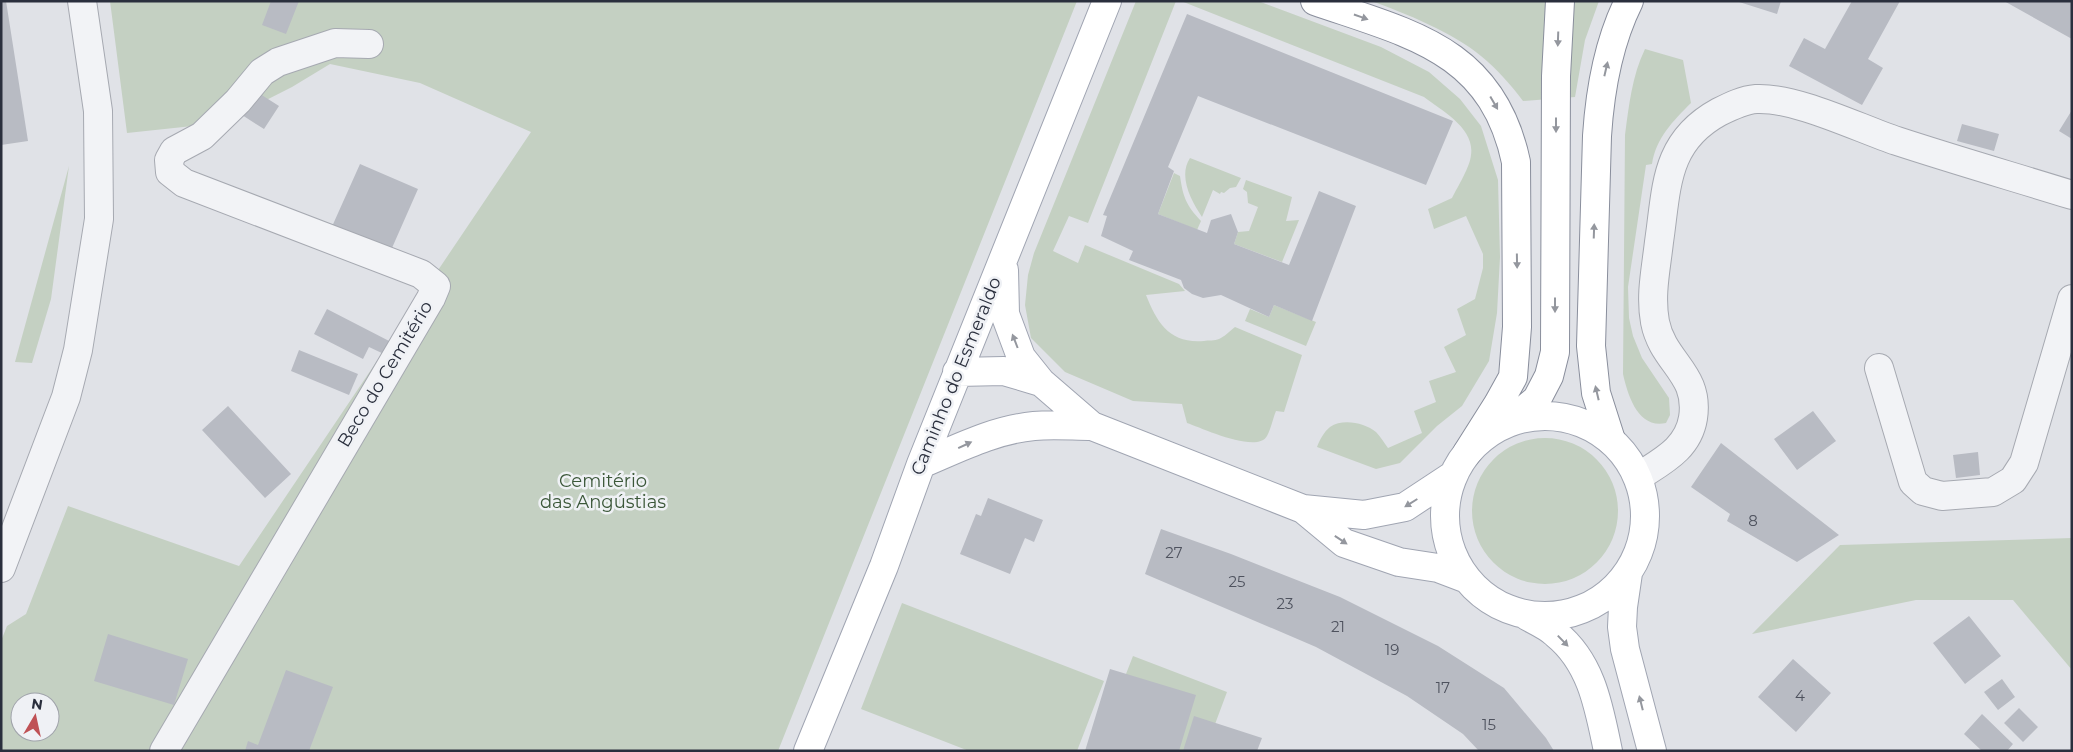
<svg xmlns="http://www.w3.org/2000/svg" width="2073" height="752" viewBox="0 0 2073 752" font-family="Montserrat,sans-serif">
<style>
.green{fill:#c4d0c2;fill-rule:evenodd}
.building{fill:#b8bbc3}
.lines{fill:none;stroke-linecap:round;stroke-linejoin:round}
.minor-casing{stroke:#a6a9b1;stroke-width:30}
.major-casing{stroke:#a0a5b2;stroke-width:30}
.highway-casing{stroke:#898e9c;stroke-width:30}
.minor{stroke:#f2f3f6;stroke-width:28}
.major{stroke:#fff;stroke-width:28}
.highway{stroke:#fff;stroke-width:28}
.oneway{fill:#94979e}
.labels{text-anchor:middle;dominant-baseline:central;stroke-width:5;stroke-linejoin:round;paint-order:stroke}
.number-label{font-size:15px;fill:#4e525e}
.street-label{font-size:18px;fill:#2a2f3d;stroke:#eff1f5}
.park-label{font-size:18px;fill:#3b5739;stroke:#eff1f5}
</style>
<rect width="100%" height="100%" fill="#e0e2e7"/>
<path class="green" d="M110,1H1077L778,751H1V641L7,626L26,614L68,506L239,566L531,132L420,83L330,64L292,87L221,123L127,133ZM20,702H50V732H20Z
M1136,1H1176L1088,223L1069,216L1053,251L1078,263L1085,245L1179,284L1185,291L1146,295C1157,323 1170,344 1204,341C1208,340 1215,341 1219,339C1224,337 1230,331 1235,327L1302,355L1284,412L1276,411C1273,418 1271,429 1267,436C1257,454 1202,428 1187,423L1182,404L1133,401L1065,372L1031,338L1025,305L1028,275L1034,253Z
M1181,1H1258L1381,47L1429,72L1460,99L1481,126L1498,180L1500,257L1497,313L1489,361L1462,406L1437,426L1400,463L1376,469L1317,447C1320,439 1324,432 1330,427C1343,418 1365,423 1376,432C1381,437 1384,443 1388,448L1422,433L1414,411L1436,402L1429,381L1456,372L1444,347L1466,335L1457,309L1475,299L1483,268V254L1466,216L1434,229L1428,209L1452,198C1458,186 1470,167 1471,155C1475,128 1442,111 1424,97Z
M1371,1H1599L1585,40L1575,97L1523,101C1511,85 1497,69 1481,56C1454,33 1405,13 1371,1Z
M1645,49L1683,60L1691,103C1673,121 1656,138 1652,164L1646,165L1628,287L1629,318L1633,336L1642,358L1669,398L1670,415L1666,423C1638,429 1628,396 1623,374L1625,135C1629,105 1632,76 1645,49Z
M1190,158L1241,178L1236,187L1230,188L1224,193L1221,192L1220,194L1213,190L1202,217C1191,201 1178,176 1190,158Z
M69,166L51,299L32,363L15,362Z
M1174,173L1180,176C1183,197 1186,205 1201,221L1197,230L1158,214Z
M1246,180L1292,197L1286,221L1299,220L1282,262L1234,244L1238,232L1249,231L1258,207L1248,203L1247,192L1243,189Z
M1274,305L1316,322L1306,346L1245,321L1250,309L1269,317Z
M1472 511a73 73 0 1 1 146 0a73 73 0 1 1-146 0Z
M2072,538V670L2013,600H1916L1752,634L1840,545Z
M902,603L1104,681L1077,751H969L861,709Z
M1133,656L1227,692L1205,751H1096Z"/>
<path class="building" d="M1,1H6L28,141L1,145Z
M271,1H299L286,34L262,25Z
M1736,1H1781L1777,14Z
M1852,1H1900L1868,59L1883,68L1862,105L1789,66L1804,38L1825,49Z
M2004,1H2072V39Z
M1187,14L1453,121L1426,185L1198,96L1168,167L1174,171L1158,214L1207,233L1211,220L1231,214L1238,232L1234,244L1289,265L1319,191L1356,206L1312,321L1274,305L1269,317L1221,295L1203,298L1192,294L1184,288L1181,280L1129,260L1133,251L1101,236L1107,216L1103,215Z
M257,92L279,106L264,129L242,115Z
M2072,110V139L2059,131Z
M1962,124L1999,134L1994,151L1957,141Z
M360,164L418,189L388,257L330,231Z
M327,309L393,343L386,355L369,347L363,359L314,334Z
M299,350L358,374L349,395L291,371Z
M228,406L291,474L265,498L202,430Z
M1813,411L1836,441L1797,470L1774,439Z
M1721,443L1839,535L1797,562L1727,521L1730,514L1691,487Z
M1978,452L1980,475L1956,478L1953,455Z
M988,498L1043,520L1034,542L1025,538L1010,574L960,554L976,514L981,516Z
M1161,529L1231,554L1340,597L1438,646L1504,688L1546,738L1554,751H1479L1463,734L1407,696L1316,647L1145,574Z
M1969,616L2001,656L1965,684L1933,643Z
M108,634L188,659L174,705L94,681Z
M1793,659L1831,693L1796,732L1758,697Z
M1110,669L1196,695L1179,751H1085Z
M286,670L333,687L309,751H245L248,741L258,745Z
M2002,679L2015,697L1998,710L1984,692Z
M2019,708L2038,727L2023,742L2004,723Z
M1982,714L2013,744L2007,751H1982L1964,734Z
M1194,716L1262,738L1257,751H1183Z"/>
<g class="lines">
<defs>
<path id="minor" d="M1879,368L1913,482L1923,491L1942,496L1993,492L2013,480L2024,463L2072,299
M1638,477C1662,461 1688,449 1693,418C1700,373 1663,363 1655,322C1650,295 1656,269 1659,242C1667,188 1664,142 1719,112C1731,106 1743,100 1756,99C1796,97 1858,128 1897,141C1955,160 2014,177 2072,195
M1,568L66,397L78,350L99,219L98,111L82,1
M164,751L431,298L436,286L421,274L184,183L170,172L169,160L174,151L202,136L238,101L262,72L278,62L335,43L369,44"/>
<path id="major" d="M1004,270L1005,314L1021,357L1041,382L1092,426L1303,509L1364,515L1405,507L1452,476
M957,372L1004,371L1041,382
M1445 516a100 100 0 1 1 200 0a100 100 0 1 1-200 0Z
M921,464C957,449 993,430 1034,426C1053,424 1073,426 1092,426
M1303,509L1344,543L1399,562L1438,568L1467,579
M1628,573L1623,607L1622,627L1625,649L1652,751
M1527,616C1536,621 1548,626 1556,634C1592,663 1599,708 1608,751
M808,751L884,566L921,464L1107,1"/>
<path id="highway" d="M1315,1C1410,34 1492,49 1516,162L1517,327L1513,377L1498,404L1467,453
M1511,421L1537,399L1549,376L1555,352L1556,76L1560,1
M1611,440L1596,393L1591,346L1597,136C1600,90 1608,43 1629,1"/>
</defs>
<use href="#minor" class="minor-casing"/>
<use href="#major" class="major-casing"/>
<use href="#highway" class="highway-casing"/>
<use href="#minor" class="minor"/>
<use href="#major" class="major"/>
<use href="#highway" class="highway"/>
</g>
<defs><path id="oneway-solid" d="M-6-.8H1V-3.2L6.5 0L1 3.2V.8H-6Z" transform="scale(1.25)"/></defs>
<g class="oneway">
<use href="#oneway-solid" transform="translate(1361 17) rotate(19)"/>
<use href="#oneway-solid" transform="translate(1558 39) rotate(92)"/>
<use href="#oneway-solid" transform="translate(1606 69) rotate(-77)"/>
<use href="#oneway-solid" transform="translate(1494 103) rotate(60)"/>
<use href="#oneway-solid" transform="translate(1556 125) rotate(90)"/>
<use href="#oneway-solid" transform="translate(1594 231) rotate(-88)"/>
<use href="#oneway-solid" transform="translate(1517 261) rotate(89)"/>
<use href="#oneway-solid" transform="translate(1555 305) rotate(90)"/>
<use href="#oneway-solid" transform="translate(1015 341) rotate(-111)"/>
<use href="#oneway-solid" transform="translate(1597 393) rotate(-103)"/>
<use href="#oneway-solid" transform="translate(965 445) rotate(-25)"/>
<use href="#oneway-solid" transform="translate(1411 503) rotate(148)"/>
<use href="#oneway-solid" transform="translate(1341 540) rotate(34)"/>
<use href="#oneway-solid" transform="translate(1563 641) rotate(46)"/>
<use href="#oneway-solid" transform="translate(1641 703) rotate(-104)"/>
</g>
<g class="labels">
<g class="number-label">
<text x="1753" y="520">8</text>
<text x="1174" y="552">27</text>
<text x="1237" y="581">25</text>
<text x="1285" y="603">23</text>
<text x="1338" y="626">21</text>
<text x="1392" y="649">19</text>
<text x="1443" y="687">17</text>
<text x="1800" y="695">4</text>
<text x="1489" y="724">15</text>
</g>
<g class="street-label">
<text transform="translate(385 374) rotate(-59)">Beco do Cemitério</text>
<text transform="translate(956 376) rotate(-68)">Caminho do Esmeraldo</text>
</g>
<g class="park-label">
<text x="603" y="481">Cemitério<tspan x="603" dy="21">das Angústias</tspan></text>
</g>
</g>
<rect width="2073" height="752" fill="none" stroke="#2a2f3d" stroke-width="5"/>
<g transform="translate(35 717) rotate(9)"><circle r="24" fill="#eff1f5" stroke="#a0a3ab"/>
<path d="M0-4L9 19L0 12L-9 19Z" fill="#bf5155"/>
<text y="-8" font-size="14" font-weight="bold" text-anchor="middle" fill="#2a2f3d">N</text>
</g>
</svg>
